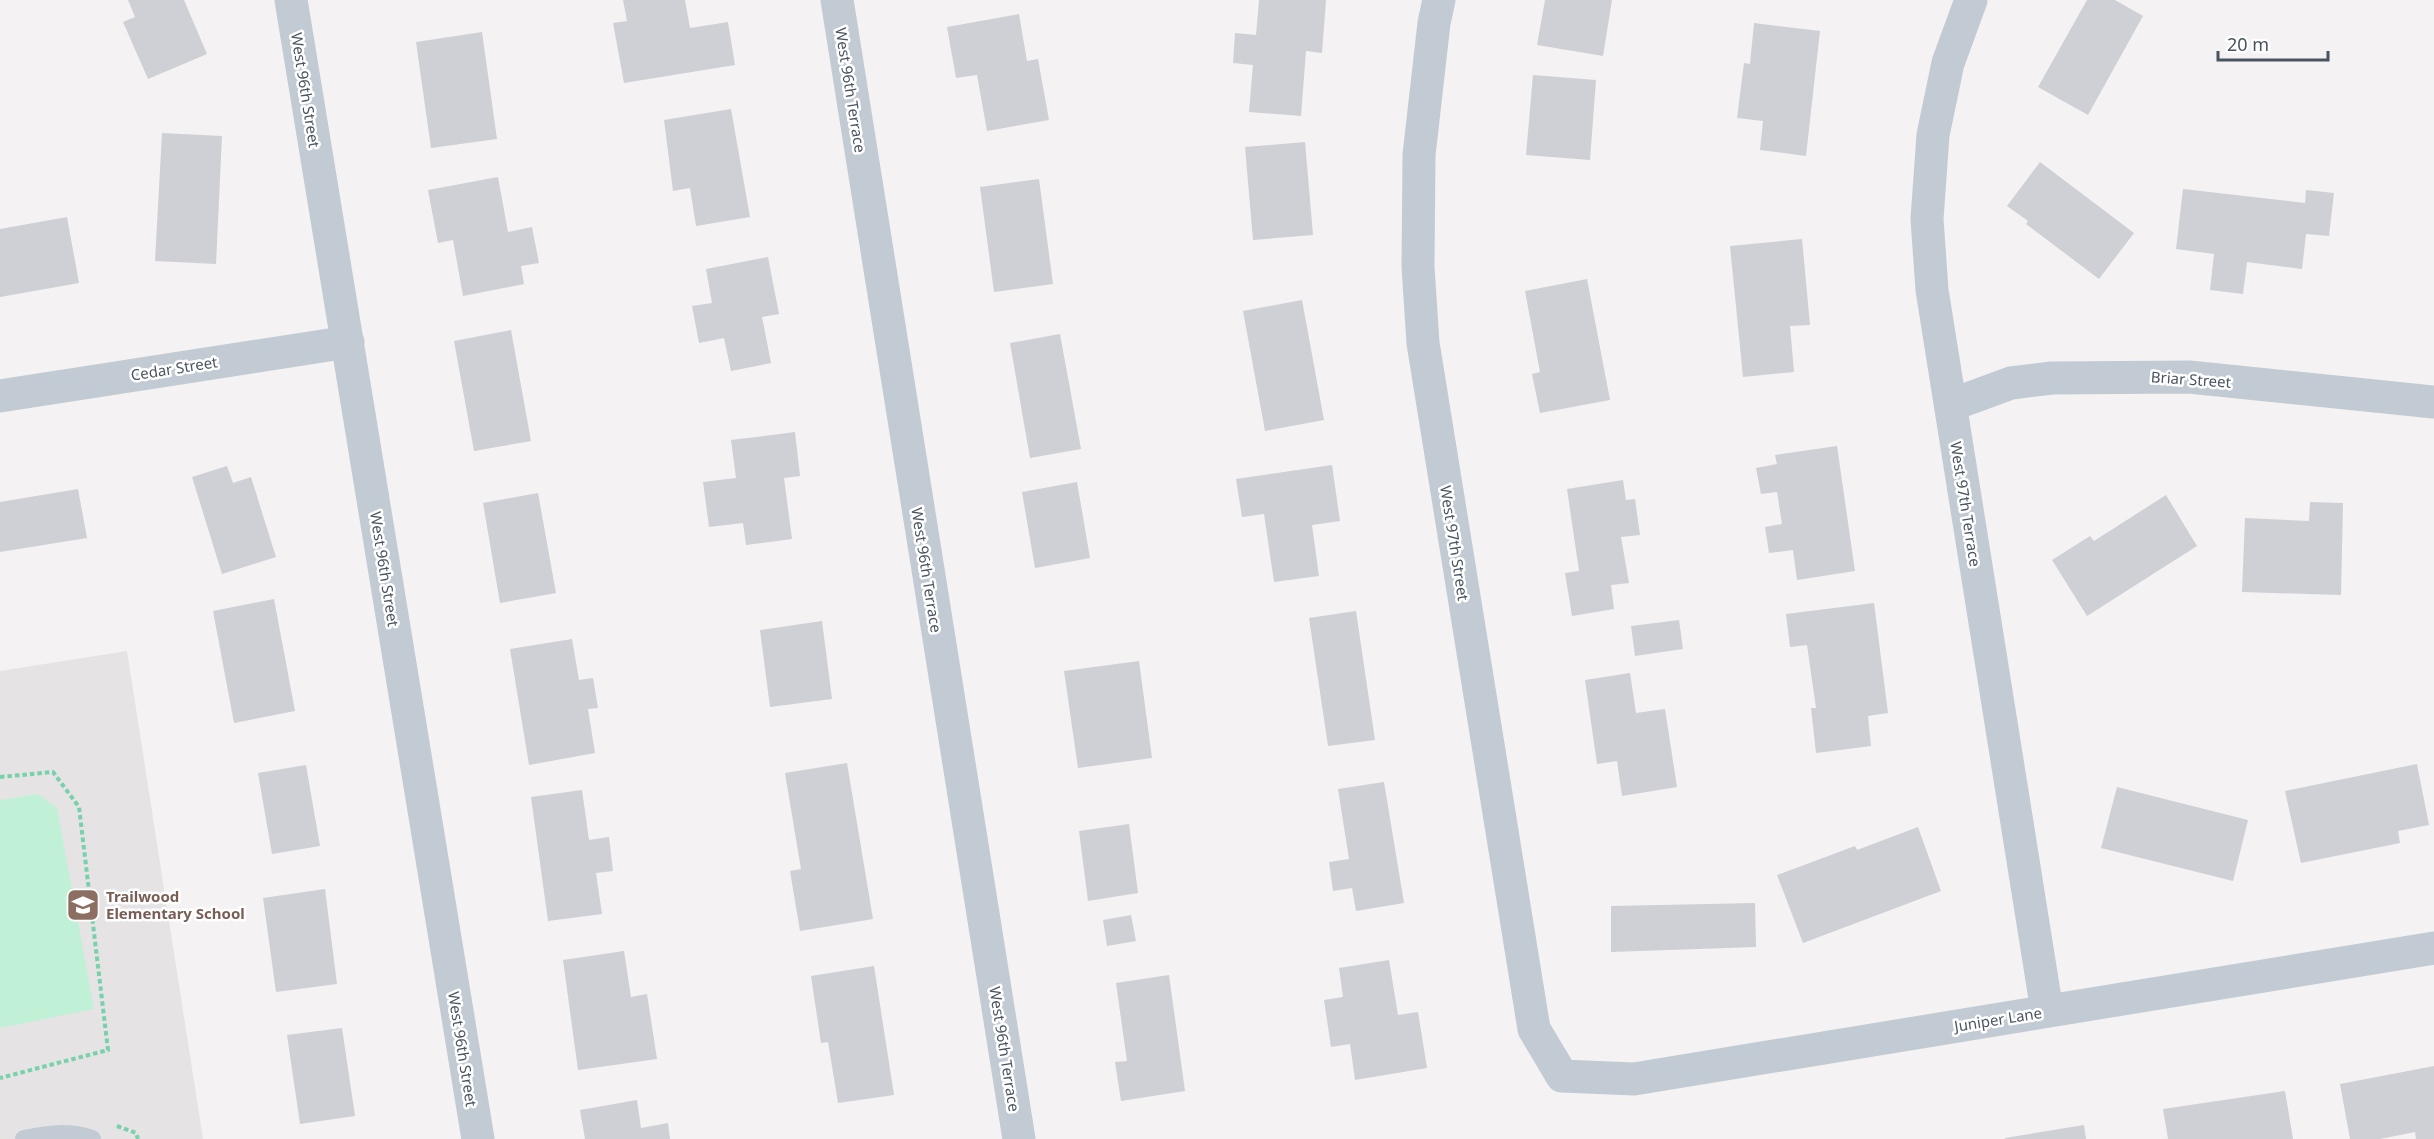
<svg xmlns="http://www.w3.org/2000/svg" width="2434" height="1139" viewBox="0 0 2434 1139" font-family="'Noto Sans',sans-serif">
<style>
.education{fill:#e5e3e4}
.green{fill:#c0f1d6}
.building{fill:#ced0d6}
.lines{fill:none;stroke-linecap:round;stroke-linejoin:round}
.path{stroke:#77d1aa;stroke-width:4;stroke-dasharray:4.5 3;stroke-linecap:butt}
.service{stroke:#c2cbd3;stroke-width:18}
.minor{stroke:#c2cbd3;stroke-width:33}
.labels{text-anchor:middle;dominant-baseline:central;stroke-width:5;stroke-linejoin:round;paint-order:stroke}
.street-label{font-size:15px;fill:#495460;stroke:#fff}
.education-label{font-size:15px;font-weight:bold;fill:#785e54;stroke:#fff;text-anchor:start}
</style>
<rect width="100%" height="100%" fill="#f4f2f2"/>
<path class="education" d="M127,651L203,1139H0V671Z"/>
<path class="green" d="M38,794L57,808L94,1009L0,1028V800Z"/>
<path class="building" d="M128,0H184L207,54L148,79L123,22L135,17Z
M623,0H685L690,28L728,22L735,65L624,83L613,23L627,21Z
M1259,0H1326L1322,53L1306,51L1301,116L1249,112L1253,65L1233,63L1235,33L1256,35Z
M1545,0H1612L1603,56L1537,45Z
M2087,0H2115L2143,16L2088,115L2038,87Z
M1019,14L1027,61L1038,59L1049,120L987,131L977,75L956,78L947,27Z
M1754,23L1820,31L1806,156L1760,150L1763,121L1737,118L1744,63L1750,64Z
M482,32L497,139L431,148L416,42Z
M1533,75L1596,80L1590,160L1526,155Z
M731,109L750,217L696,226L690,188L673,191L664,120Z
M162,133L222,136L216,264L155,261Z
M1305,142L1313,235L1253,240L1245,147Z
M2040,162L2134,233L2099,279L2026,224L2028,221L2007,206Z
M498,177L508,232L532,227L539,263L521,266L524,284L463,296L453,240L438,243L428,190Z
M1039,179L1053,284L994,292L980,187Z
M2183,189L2305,203L2306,190L2334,193L2329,236L2306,234L2302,269L2247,262L2243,294L2210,290L2214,254L2176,249Z
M67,217L79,283L0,297V229Z
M1802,239L1810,325L1790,326L1794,372L1743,377L1730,246Z
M768,257L779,314L762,317L771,363L731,371L724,338L699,343L692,306L712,303L706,269Z
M1587,279L1610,400L1540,413L1532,374L1540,372L1525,291Z
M1302,300L1324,420L1265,431L1243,311Z
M511,330L531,441L474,451L454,341Z
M1060,334L1081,449L1030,458L1010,343Z
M795,432L800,476L784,478L792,539L746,545L743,523L709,527L703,482L736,478L731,440Z
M1837,446L1855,571L1797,580L1793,550L1769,553L1765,527L1782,524L1777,492L1761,494L1756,468L1777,464L1775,455Z
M1332,465L1340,521L1312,525L1319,576L1274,582L1264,514L1242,517L1236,479Z
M227,466L233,483L251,477L276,557L222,574L192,477Z
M1623,480L1626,500L1635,499L1640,535L1621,537L1629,583L1611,585L1614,609L1572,616L1565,573L1579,571L1567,489Z
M1077,482L1090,558L1035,568L1022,492Z
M78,489L87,538L0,552V502Z
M538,493L556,593L500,603L483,503Z
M2166,495L2197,546L2087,616L2052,560L2090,536L2094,541Z
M2310,502L2343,503L2341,595L2242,592L2245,518L2309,521Z
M274,599L295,711L234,723L213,611Z
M1874,603L1888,713L1868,716L1871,746L1816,753L1811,708H1816L1807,645L1790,647L1786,614Z
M1356,611L1375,740L1328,746L1309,618Z
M1679,620L1683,649L1635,656L1631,626Z
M822,621L832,699L770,707L760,630Z
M572,639L579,680L593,678L598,708L588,709L595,753L529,765L510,649Z
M1139,661L1152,758L1078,768L1064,671Z
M1630,673L1636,713L1665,709L1677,787L1622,796L1617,761L1597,764L1585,680Z
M847,763L873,919L800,931L790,871L801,869L785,773Z
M2417,764L2429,825L2398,831L2400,843L2301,863L2285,791Z
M306,765L320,846L272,854L258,773Z
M1384,782L1404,903L1356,911L1352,888L1333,891L1329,862L1349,859L1338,789Z
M2117,787L2248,820L2233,881L2101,848Z
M582,790L589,840L609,837L613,871L596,873L602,914L548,921L531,797Z
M1129,824L1138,893L1088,901L1079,831Z
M1918,827L1941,891L1803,943L1777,875L1855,846L1857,850Z
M325,889L337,984L276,992L263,898Z
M1755,903L1756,947L1611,952V906Z
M1131,915L1136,941L1107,946L1103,920Z
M624,951L631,997L647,994L657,1059L578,1070L563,960Z
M1389,960L1398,1015L1418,1012L1427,1068L1355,1080L1350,1044L1331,1047L1324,1000L1343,997L1339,968Z
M874,966L894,1095L838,1103L828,1042L821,1043L811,976Z
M1169,975L1185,1091L1121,1101L1115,1062L1127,1061L1116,983Z
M342,1028L355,1116L300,1124L287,1035Z
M2434,1066V1139H2416L2415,1132L2380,1139H2350L2340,1084Z
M2285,1091L2293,1139H2168L2163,1109Z
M637,1100L641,1128L668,1123L670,1139H585L580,1110Z
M2084,1125L2086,1139H2005V1138Z"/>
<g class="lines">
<path class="path" d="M0,777L53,772L79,807L108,1050L0,1078
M117,1126L136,1133L138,1139"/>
<path class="service" d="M24,1139C48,1134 69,1131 92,1139"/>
<path class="minor" d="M291,0L478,1139
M837,0L1019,1139
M1439,0L1434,23L1419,155L1418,267L1423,343L1534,1029L1562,1076L1634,1079L2434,948
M1971,0L1948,63L1933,135L1927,219L1932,290L2047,1011
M0,396L348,342
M1951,405L2011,383L2052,378L2189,377L2434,402"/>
</g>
<defs>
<symbol id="school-square" viewBox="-11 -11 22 22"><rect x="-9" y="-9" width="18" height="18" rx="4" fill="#8d6e63" stroke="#fff"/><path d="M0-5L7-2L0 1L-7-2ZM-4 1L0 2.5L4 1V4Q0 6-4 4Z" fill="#fff"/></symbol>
</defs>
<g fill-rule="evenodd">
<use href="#school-square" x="64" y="886" width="38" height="38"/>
</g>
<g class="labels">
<g class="street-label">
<text transform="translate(306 90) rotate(81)">West 96th Street</text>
<text transform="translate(851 90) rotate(81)">West 96th Terrace</text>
<text transform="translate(174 368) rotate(-9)">Cedar Street</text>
<text transform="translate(2191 379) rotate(4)">Briar Street</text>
<text transform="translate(1966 504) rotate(81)">West 97th Terrace</text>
<text transform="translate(1455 543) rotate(81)">West 97th Street</text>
<text transform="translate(385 569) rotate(81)">West 96th Street</text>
<text transform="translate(927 570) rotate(81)">West 96th Terrace</text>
<text transform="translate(1998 1019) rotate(-9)">Juniper Lane</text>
<text transform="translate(463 1049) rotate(81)">West 96th Street</text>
<text transform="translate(1005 1049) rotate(81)">West 96th Terrace</text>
</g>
<g class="education-label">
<text x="106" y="896">Trailwood<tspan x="106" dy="17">Elementary School</tspan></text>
</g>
</g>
<path d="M2218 51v9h110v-9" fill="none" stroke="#495460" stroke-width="3"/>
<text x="2227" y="51" font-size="18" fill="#495460" stroke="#ffffff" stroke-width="4.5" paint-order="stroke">20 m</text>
</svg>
